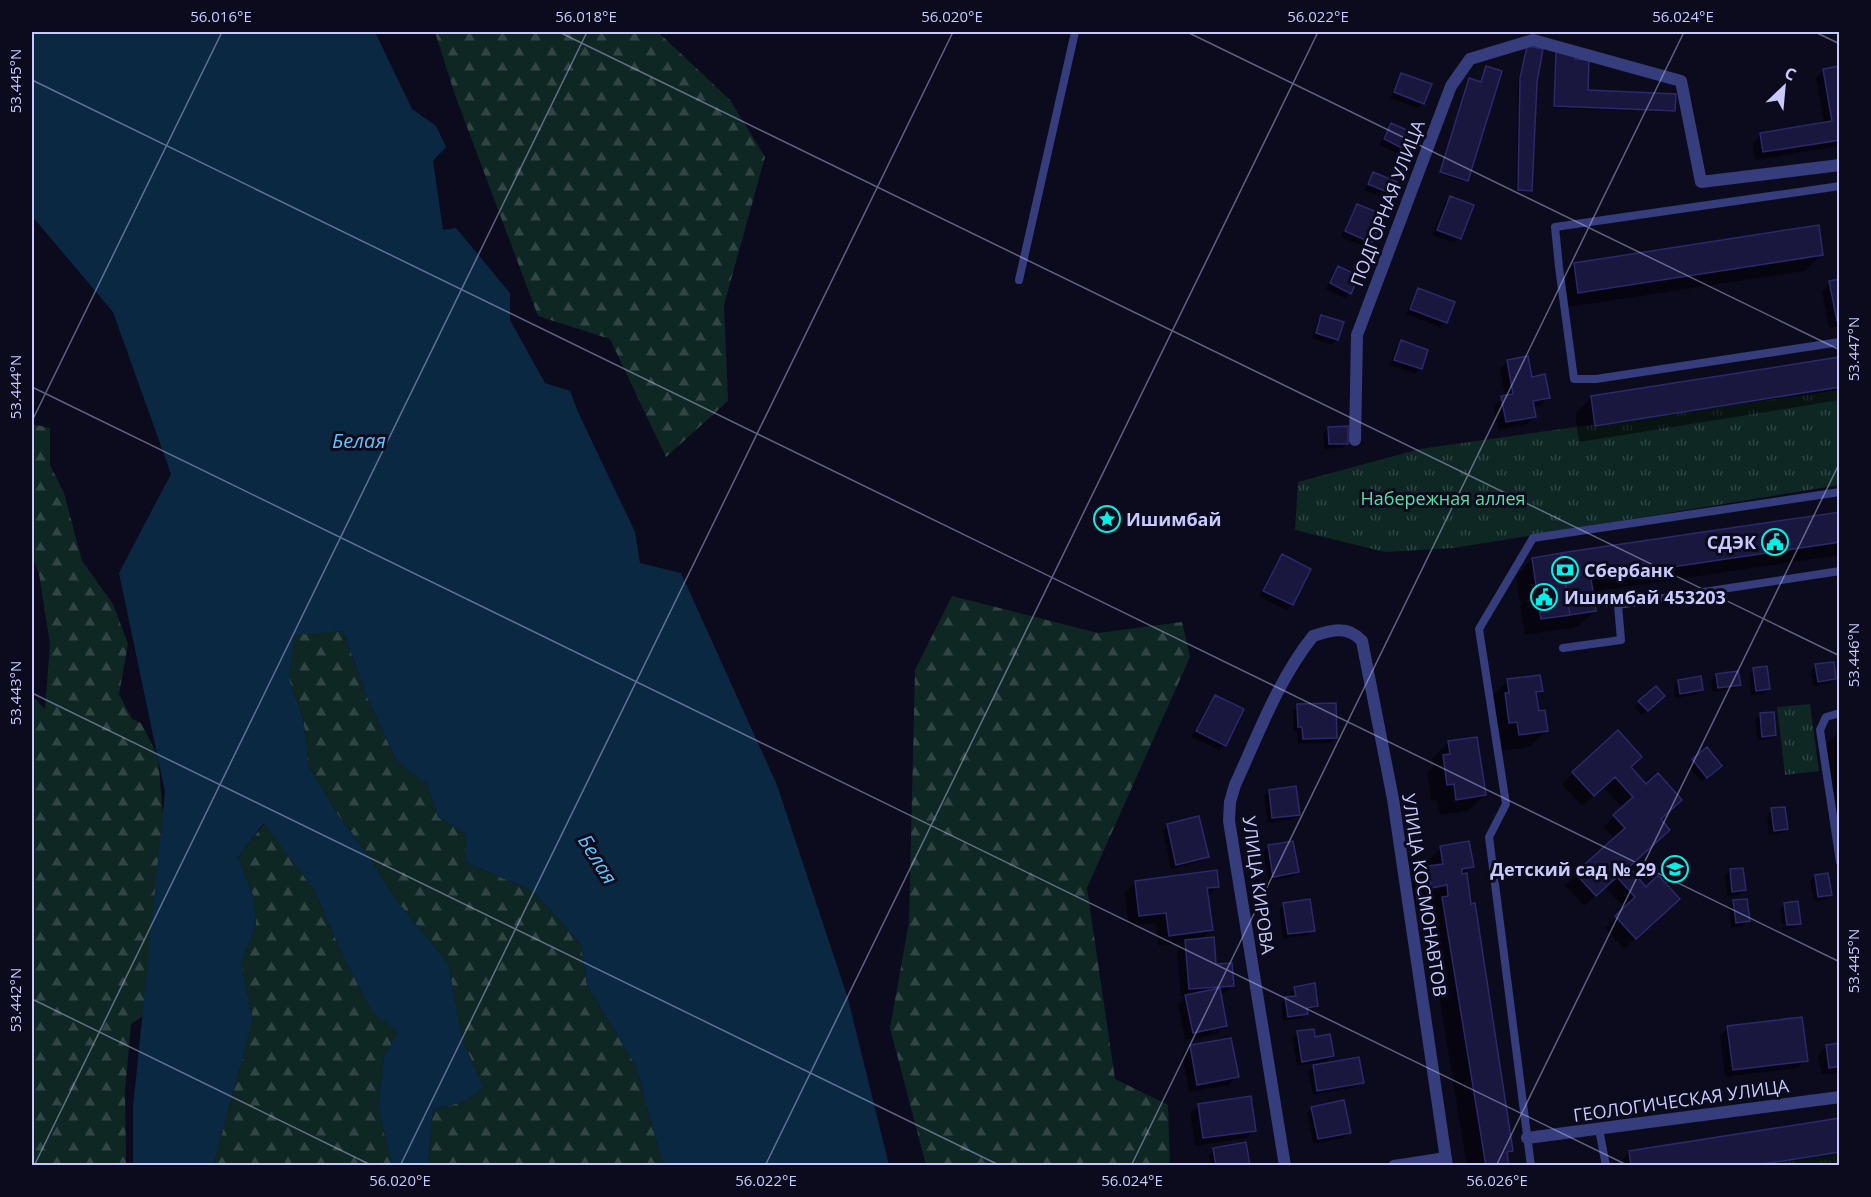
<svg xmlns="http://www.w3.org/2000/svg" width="1871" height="1197" viewBox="0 0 1871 1197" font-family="'Open Sans',sans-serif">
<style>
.forest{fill:url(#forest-firs)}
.park{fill:url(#park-tufts)}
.water{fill:#0b2842}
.shadow{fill:#0007}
.building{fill:#19173e;stroke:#2c286b;stroke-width:1.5}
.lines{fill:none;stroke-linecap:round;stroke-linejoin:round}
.service{stroke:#353d7d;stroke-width:8}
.minor{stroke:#353d7d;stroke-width:12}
.ticks{fill:none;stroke:#c7c9ff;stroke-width:1.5;stroke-opacity:0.45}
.labels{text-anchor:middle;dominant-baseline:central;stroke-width:6;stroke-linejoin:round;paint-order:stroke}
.street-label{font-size:18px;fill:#c7c9ff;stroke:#0c0b1d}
.park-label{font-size:18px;fill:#52e0a8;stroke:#0c0b1d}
.poi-label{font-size:18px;font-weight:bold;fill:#c7c9ff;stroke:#0c0b1d;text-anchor:start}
.water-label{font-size:20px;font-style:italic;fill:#55c9ff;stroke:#0c0b1d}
.neatline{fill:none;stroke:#c7c9ff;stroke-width:2}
.ticks-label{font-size:15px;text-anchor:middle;fill:#c7c9ff}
</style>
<defs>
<pattern id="forest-firs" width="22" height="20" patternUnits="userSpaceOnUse" patternTransform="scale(1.5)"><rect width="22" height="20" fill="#0e2723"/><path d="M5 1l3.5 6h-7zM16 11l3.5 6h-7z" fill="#304544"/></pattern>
<pattern id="park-tufts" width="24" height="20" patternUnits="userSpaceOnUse" patternTransform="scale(1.5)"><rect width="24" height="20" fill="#0e2723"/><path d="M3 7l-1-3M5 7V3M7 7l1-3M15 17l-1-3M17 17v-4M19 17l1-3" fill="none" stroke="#304544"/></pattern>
</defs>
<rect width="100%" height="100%" fill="#0c0b1d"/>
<path class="forest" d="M435,32H658L730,100L765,157L724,305L728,401L666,457L610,339L538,316L455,95Z
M32,424L50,428V465L64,493L82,561L113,604L128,644L119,694L132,719L141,723L158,756L163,817L183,865L168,1000L131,1024L125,1091L126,1165H32V696L45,709L50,644L39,574L32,556Z
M952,596L1098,633L1182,622L1190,657L1087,888L1115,1079L1168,1105L1170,1165H926L890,1028L909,922L915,670Z
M343,631L368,699L397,762L427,784L438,817L466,834L465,862L533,891L581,944L587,985L636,1066L663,1165H428L433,1109L467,1101L484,1087L463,1042L448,963L397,901L367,853L338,815L309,766L303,718L289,680L295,634Z
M265,823L314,890L345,960L373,1013L399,1032L384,1057L378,1107L392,1165L216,1166L215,1159L253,1020L241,963L256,925L254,898L238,857Z"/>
<path class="park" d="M1839,390V485L1454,548L1385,552L1295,530L1298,482L1420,449Z
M1810,704L1819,771L1785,775L1777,707Z
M1839,1154V1165H1760Z"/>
<path class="water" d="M32,32H375L412,109L436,126L446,147L433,161L443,230L456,228L510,293V320L545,383L570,391L578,412L635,532L640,563L681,573L777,785L848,999L889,1165H663L636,1066L587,985L581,944L533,891L465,862L466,834L438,817L427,784L397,762L368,699L343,631L295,635L289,680L303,718L309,766L338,815L367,853L397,901L448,963L463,1042L484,1087L467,1101L433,1109L428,1165H392L378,1107L384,1057L398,1032L373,1013L345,960L314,890L264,823L238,857L254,898L256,925L241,963L253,1020L215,1159L216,1165H133V1108L165,792L119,573L171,474L113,312L32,216Z"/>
<path class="shadow" d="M1528,48L1531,190L1529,192L1516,191L1518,81L1525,50Z
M1557,53L1573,60L1586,92L1674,110L1672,112L1553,108L1555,56Z
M1487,68L1466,180L1464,182L1439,174L1467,82L1469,80L1480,84Z
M1840,68V146L1755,160L1753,143L1761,134L1824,124L1816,78L1824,70Z
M1402,75L1423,103L1418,108L1390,98L1397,80Z
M1392,124L1405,149L1399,154L1379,145L1387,130Z
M1374,174L1390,193L1385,199L1364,190L1369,179Z
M1450,197L1459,238L1454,243L1432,235L1445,202Z
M1358,206L1370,242L1365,247L1341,237L1353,211Z
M1822,254L1805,271L1562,308L1558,281L1574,264Z
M1338,268L1350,293L1345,298L1326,289L1333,273Z
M1840,281V326L1829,328L1822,291L1830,283Z
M1419,289L1446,322L1440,327L1406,314L1414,295Z
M1322,316L1337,340L1332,345L1312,338L1317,322Z
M1401,342L1420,368L1415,374L1390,365L1396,347Z
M1840,358V400L1579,442L1575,414L1591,398Z
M1508,361L1531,379L1548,398L1540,406L1533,407L1535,416L1527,424L1498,430L1494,406L1505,397L1500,369Z
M1329,428L1347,443L1342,448L1324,449L1323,433Z
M1840,514V555L1592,592L1595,611L1578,627L1525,635L1516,576L1532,559Z
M1282,556L1309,569L1291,605L1286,610L1259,596L1277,561Z
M1816,666L1834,679L1829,684L1813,686L1811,671Z
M1754,669L1768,689L1763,694L1751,695L1749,674Z
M1716,676L1739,684L1734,689L1713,692L1711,681Z
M1508,681L1541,691L1535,697L1537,712L1547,730L1530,747L1502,751L1501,738L1493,739L1491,697Z
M1679,681L1701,690L1696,695L1675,698L1674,686Z
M1215,696L1224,745L1219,750L1191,737L1210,702Z
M1658,701L1642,715L1634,707L1639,702Z
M1298,706L1336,738L1330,743L1298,744L1297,731H1293V711Z
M1760,715L1775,734L1769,739L1758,741L1755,720Z
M1840,731V838L1825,745Z
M1449,742L1485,795L1468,811L1440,815L1437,800L1431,801L1427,773L1434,766L1432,759Z
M1707,749L1715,771L1701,782L1688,766Z
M1629,767L1659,820L1627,868L1667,910L1624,949L1605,928L1625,908L1605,887L1584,906L1565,885L1614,839L1603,827L1622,808L1603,787L1582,806L1562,784L1573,773Z
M1269,791L1299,814L1293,819L1268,823L1264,796Z
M1772,810L1786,829L1781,834L1769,835L1767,815Z
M1168,826L1207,856L1202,861L1171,869L1163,831Z
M1292,843L1297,872L1292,877L1268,881L1263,852L1268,847Z
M1441,848L1472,866L1465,873L1511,1151L1506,1156L1508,1166H1467L1426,915L1432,910L1431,901L1415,904L1412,884L1425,871L1424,864Z
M1730,870L1744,890L1739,895L1727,896L1725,876Z
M1816,876L1830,894L1825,900L1814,901L1810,881Z
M1136,882L1218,886L1207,897L1211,930L1201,940L1215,966L1233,985L1224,994H1219L1225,1025L1217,1034L1185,1040L1178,1005L1186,996L1181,997L1177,949L1184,943L1159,946L1155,923L1129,926L1124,893Z
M1734,902L1748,921L1743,926L1731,928L1729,907Z
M1284,904L1313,930L1308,935L1283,939L1279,910Z
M1785,904L1799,923L1794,928L1782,930V927L1796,926V923L1782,924L1780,909Z
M1295,988L1317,1006L1312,1011L1307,1012L1302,1018L1283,1021L1281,1004L1286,999L1291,998L1290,993Z
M1728,1028L1806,1060L1798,1068L1725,1077L1720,1036Z
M1297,1033L1314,1038L1333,1056L1327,1061L1297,1066L1292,1038Z
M1840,1044V1073L1822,1075L1818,1055L1826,1047Z
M1191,1046L1237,1076L1229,1085L1189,1092L1182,1054Z
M1314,1066L1362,1082L1357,1087L1313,1095L1308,1072Z
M1199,1105L1254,1130L1246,1138L1195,1146L1190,1113Z
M1312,1108L1349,1132L1344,1138L1313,1144L1307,1113Z
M1840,1120V1165L1616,1166L1629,1152Z
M1214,1150L1248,1166H1211L1209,1155Z"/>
<path class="building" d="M1527,46L1543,49L1537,82L1532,191L1518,190L1520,78Z
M1556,52H1575V59L1589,60L1588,90L1676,94L1675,111L1554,106Z
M1486,66L1502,71L1468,181L1440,172L1469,78L1481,82Z
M1840,66V140L1763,152L1760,133L1832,121L1823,69Z
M1401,73L1432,84L1424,104L1394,92Z
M1391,123L1413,133L1406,150L1384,139Z
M1373,172L1397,182L1392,194L1368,184Z
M1450,196L1474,205L1461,239L1437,230Z
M1357,204L1384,215L1372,243L1345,231Z
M1819,225L1823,255L1578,293L1574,263Z
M1338,266L1359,276L1351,294L1330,283Z
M1840,279V321H1837L1829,281Z
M1418,288L1455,302L1447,323L1410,309Z
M1321,315L1344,322L1338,340L1316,333Z
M1401,340L1428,350L1422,369L1394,360Z
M1528,356L1532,377L1545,374L1550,398L1533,401L1536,417L1506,422L1501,396L1513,394L1507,360Z
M1840,357V387L1595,426L1591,396Z
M1348,426V444H1329L1328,427Z
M1840,512V542L1591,579L1596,611L1570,615L1561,553Z
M1561,553L1570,615L1541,619L1532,558Z
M1282,554L1311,569L1293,605L1263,591Z
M1834,662L1836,679L1818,682L1815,664Z
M1767,666L1770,689L1756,691L1753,668Z
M1738,671L1741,685L1718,688L1716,674Z
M1540,675L1543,691L1536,692L1539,711L1545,710L1548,731L1519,735L1517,722L1509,723L1505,693H1509L1507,679Z
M1701,676L1703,690L1680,694L1678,680Z
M1656,686L1665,696L1648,711L1638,701Z
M1215,695L1244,709L1226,746L1196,731Z
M1336,703L1337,738L1303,739L1302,727H1298L1297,704Z
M1774,712L1776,735L1762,737L1760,713Z
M1618,730L1642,757L1631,767L1646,784L1658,773L1682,800L1661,819L1670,830L1629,867L1646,887L1658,875L1680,899L1636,939L1615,916L1635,897L1617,877L1596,896L1575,873L1625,828L1613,815L1633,797L1615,777L1594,796L1572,772Z
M1477,737L1486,795L1456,800L1454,784L1447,785L1443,755L1450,754L1448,741Z
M1707,747L1722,766L1707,778L1692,759Z
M1296,786L1300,815L1272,818L1269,790Z
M1785,807L1788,829L1774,831L1771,808Z
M1199,816L1209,857L1176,865L1167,824Z
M1293,841L1299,872L1273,877L1268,845Z
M1469,841L1474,867L1462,869V874L1467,873L1471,904L1475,903L1513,1151L1507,1152L1509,1166H1486L1442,897L1448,896L1447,885L1431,888L1428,866L1443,864L1440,846Z
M1743,868L1746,890L1732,892L1730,869Z
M1217,870L1219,887L1207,888L1213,930L1169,936L1166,913L1139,916L1135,881Z
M1828,873L1832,895L1818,897L1815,875Z
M1310,899L1315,931L1288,934L1283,903Z
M1747,899L1750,921L1736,923L1733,900Z
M1798,901L1801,924L1787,925L1784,903Z
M1214,937L1216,964L1232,963L1234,986L1189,989L1185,940Z
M1315,983L1318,1006L1307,1008L1308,1014L1288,1017L1285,997L1296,996L1294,987Z
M1220,988L1227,1026L1193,1033L1185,995Z
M1802,1017L1808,1061L1733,1070L1727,1026Z
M1314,1029L1315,1037L1330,1034L1334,1056L1302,1062L1297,1031Z
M1231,1038L1239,1077L1197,1085L1190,1045Z
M1840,1043V1066L1829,1068L1826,1045Z
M1359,1057L1364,1083L1317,1091L1313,1065Z
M1251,1096L1256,1131L1203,1138L1198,1104Z
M1344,1100L1351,1133L1318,1139L1311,1107Z
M1840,1118V1152L1750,1166H1631L1629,1151Z
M1246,1142L1250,1166H1216L1213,1148Z"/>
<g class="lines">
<path class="service" d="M1840,186L1555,227L1559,267L1574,379H1596L1840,342
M1019,280L1075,32
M1563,648L1621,640L1618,605L1840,571
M1840,713L1826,717L1820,730L1840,862
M1599,1129L1606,1166
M1531,1166L1489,837L1506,804L1479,629L1533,538L1840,492"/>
<path class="minor" d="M1355,440L1357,335L1451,86L1470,59L1533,40L1681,81L1701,182L1840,165
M1527,1138L1840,1097
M1285,1166L1229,821L1230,802L1235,785C1258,735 1278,680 1313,636C1331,630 1348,625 1362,641L1393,799L1447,1166
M1394,1166L1446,1158"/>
</g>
<path class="ticks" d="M559,32L1840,656M1187,32L1840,350M1815,32L1840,44M32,80L1840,962M32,387L1629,1166M32,421L222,32M32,693L1001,1166M32,999L373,1166M34,1166L587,32M400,1166L953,32M765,1166L1318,32M1131,1166L1684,32M1496,1166L1840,462"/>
<defs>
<symbol id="sight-ring" viewBox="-11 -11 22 22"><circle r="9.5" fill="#0c0b1d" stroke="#00f2e7" stroke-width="1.5"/><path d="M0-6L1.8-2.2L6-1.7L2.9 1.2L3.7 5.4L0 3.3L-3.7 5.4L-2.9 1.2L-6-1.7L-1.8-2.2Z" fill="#00f2e7"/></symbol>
<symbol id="civic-ring" viewBox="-11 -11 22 22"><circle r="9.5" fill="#0c0b1d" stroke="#00f2e7" stroke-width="1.5"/><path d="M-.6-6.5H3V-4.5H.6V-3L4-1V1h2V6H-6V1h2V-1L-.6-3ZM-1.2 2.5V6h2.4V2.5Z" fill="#00f2e7"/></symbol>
<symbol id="bank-ring" viewBox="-11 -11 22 22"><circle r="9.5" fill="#0c0b1d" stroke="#00f2e7" stroke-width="1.5"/><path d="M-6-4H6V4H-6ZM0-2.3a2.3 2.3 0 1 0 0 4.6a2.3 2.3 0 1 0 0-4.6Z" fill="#00f2e7"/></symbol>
<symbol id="school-ring" viewBox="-11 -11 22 22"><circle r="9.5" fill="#0c0b1d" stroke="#00f2e7" stroke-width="1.5"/><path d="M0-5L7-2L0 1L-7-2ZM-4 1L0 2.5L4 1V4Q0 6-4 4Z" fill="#00f2e7"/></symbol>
</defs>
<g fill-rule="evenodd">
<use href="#sight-ring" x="1092" y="504" width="30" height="30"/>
<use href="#civic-ring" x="1760" y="527" width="30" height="30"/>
<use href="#bank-ring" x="1550" y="555" width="30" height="30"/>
<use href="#civic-ring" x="1529" y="582" width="30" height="30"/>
<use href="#school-ring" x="1660" y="854" width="30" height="30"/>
</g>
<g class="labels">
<g class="street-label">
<text transform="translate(1387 203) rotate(-69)">ПОДГОРНАЯ УЛИЦА</text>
<text transform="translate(1259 885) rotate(82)">УЛИЦА КИРОВА</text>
<text transform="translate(1425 895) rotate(81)">УЛИЦА КОСМОНАВТОВ</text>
<text transform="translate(1681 1100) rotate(-8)">ГЕОЛОГИЧЕСКАЯ УЛИЦА</text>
</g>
<g class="park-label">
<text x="1443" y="498">Набережная аллея</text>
</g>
<g class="poi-label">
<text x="1126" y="519">Ишимбай</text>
<text x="1756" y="542" text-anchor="end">СДЭК</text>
<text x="1584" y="570">Сбербанк</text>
<text x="1564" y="597">Ишимбай 453203</text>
<text x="1656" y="869" text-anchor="end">Детский сад № 29</text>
</g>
<g class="water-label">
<text x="359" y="440">Белая</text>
<text transform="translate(598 859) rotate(58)">Белая</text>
</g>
</g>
<rect width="1871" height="1197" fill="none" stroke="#0c0b1d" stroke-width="66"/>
<g transform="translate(1784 87) rotate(26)" stroke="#0c0b1d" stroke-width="4.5" paint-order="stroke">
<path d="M0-4.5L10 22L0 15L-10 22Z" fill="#c7c9ff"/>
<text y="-9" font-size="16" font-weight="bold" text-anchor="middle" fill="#c7c9ff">С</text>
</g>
<rect x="33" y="33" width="1805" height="1131" class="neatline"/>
<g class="ticks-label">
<text x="221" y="22">56.016°E</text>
<text x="586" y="22">56.018°E</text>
<text x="952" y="22">56.020°E</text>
<text x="1318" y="22">56.022°E</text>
<text x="1683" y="22">56.024°E</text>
<text transform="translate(16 81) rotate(-90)" y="5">53.445°N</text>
<text transform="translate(1854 349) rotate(-90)" y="5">53.447°N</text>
<text transform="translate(16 387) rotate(-90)" y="5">53.444°N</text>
<text transform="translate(1854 655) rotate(-90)" y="5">53.446°N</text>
<text transform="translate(16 693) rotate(-90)" y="5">53.443°N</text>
<text transform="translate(1854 961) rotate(-90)" y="5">53.445°N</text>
<text transform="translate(16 1000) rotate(-90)" y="5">53.442°N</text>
<text x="400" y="1186">56.020°E</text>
<text x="766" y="1186">56.022°E</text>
<text x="1132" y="1186">56.024°E</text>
<text x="1497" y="1186">56.026°E</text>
</g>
</svg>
